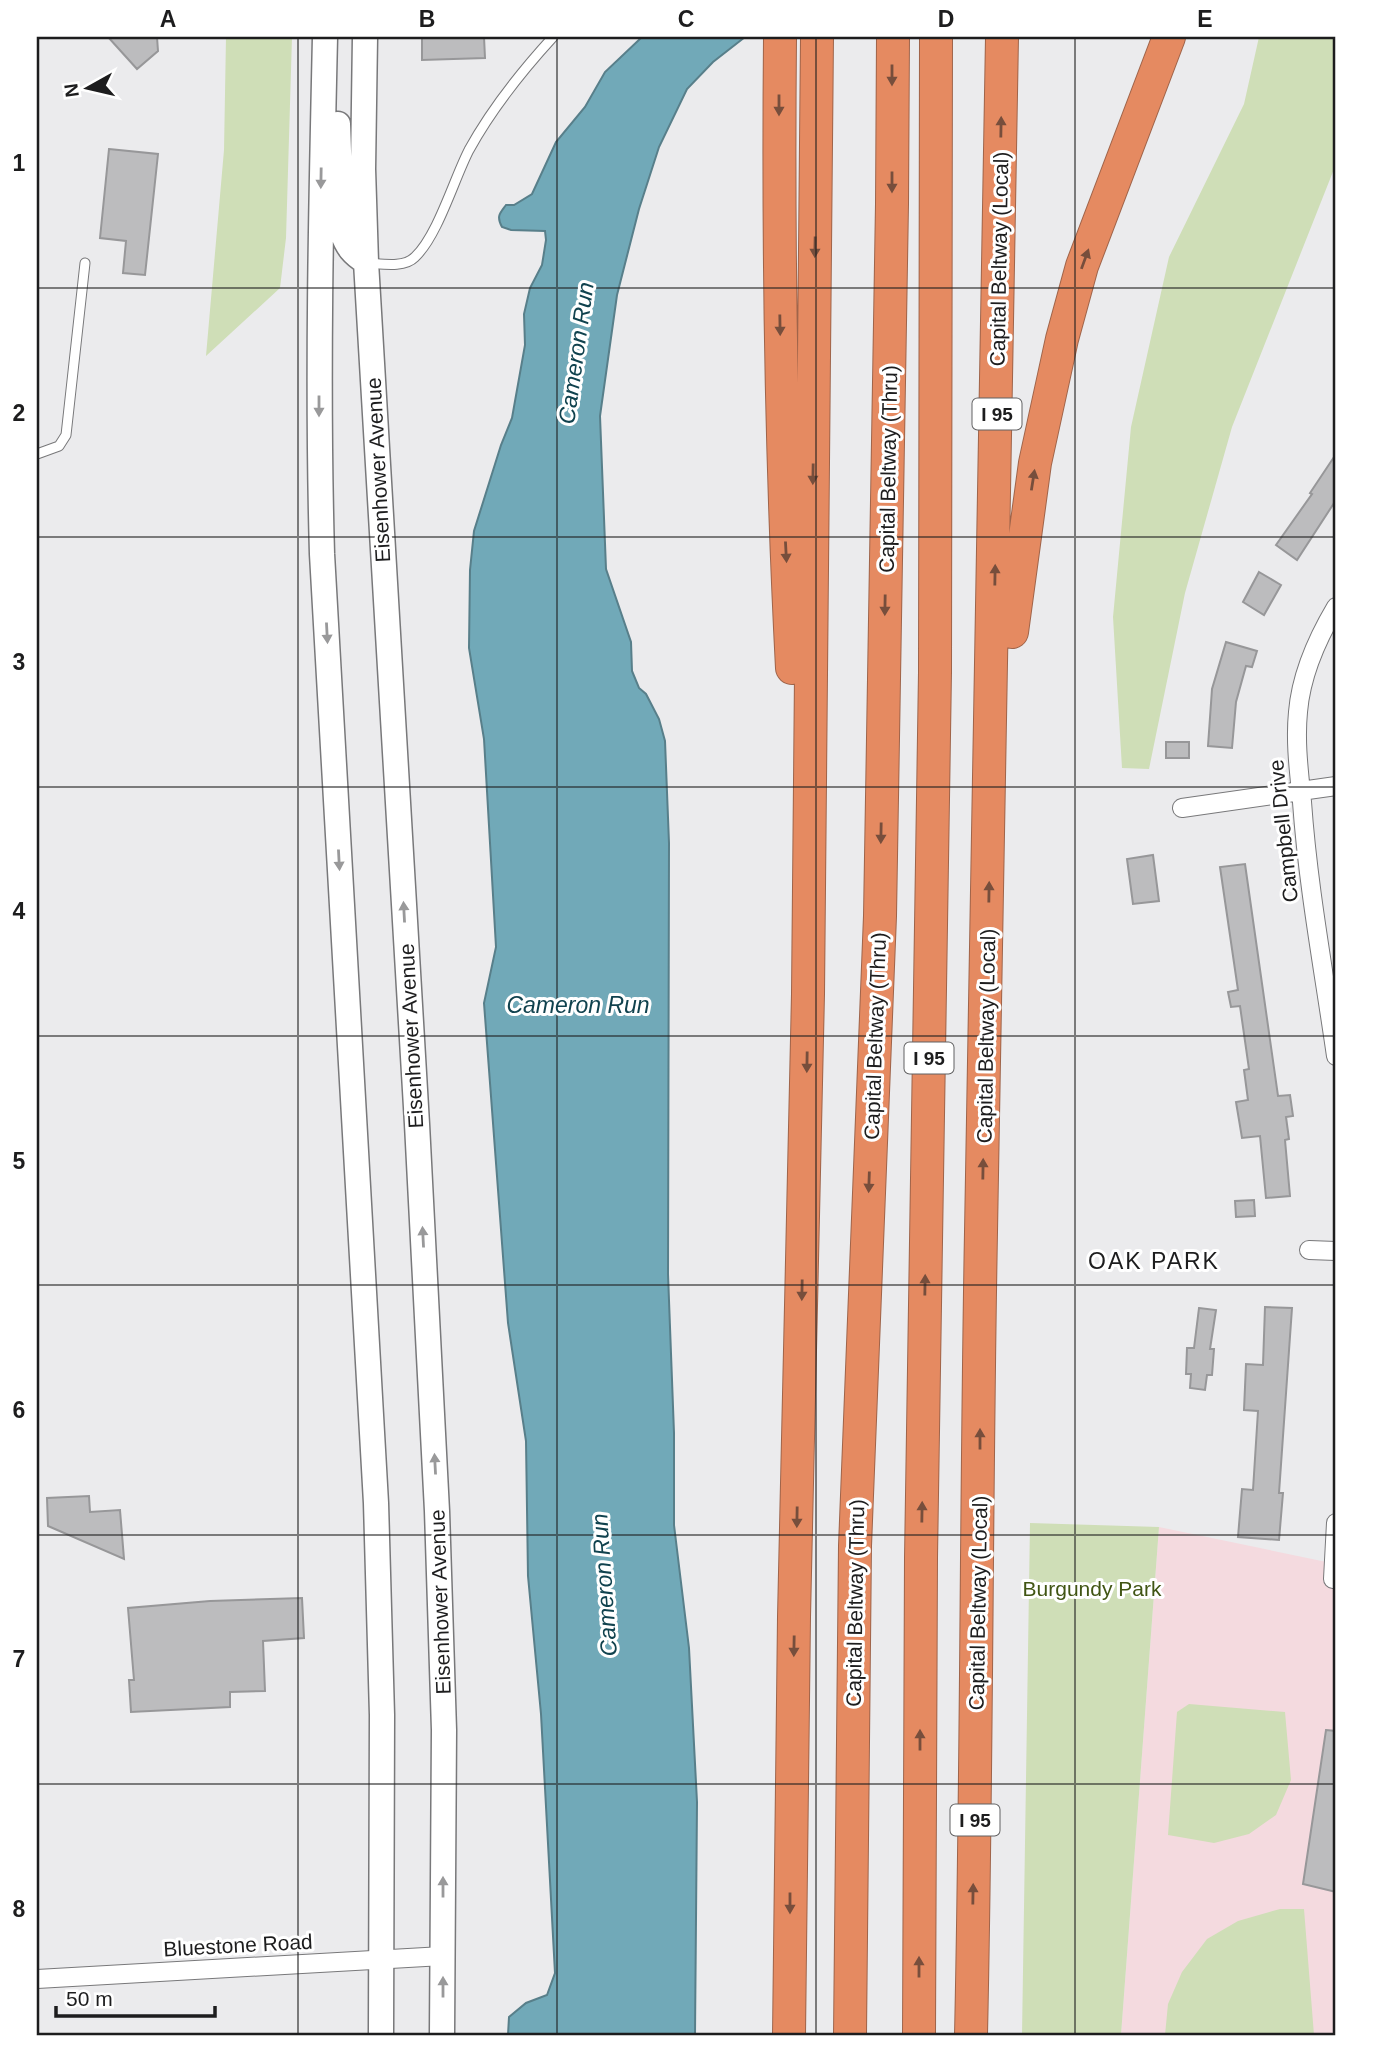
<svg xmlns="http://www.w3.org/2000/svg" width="1373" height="2072" viewBox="0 0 1373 2072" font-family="Arial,sans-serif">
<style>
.education{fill:#f4dadf}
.green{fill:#cfdeb7}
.water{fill:#71a9b8;stroke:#587f8a;stroke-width:2}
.building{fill:#bcbcbe;stroke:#979799;stroke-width:2}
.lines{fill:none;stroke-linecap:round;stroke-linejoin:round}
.lane-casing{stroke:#78787a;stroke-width:11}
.street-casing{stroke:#78787a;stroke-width:20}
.secondary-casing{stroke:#78787a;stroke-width:27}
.highway-casing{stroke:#9f644a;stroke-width:34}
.lane{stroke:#fff;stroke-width:9}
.street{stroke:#fff;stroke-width:18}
.secondary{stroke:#fff;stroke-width:24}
.highway{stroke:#e58a61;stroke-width:32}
.oneway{fill:#774e3c}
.oneway2{fill:#99999a}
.grid{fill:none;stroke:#1d1d1e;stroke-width:2;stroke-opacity:0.55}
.labels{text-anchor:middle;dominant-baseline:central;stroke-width:6;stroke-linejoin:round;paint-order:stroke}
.shield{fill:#fff;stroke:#616162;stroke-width:2}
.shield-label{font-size:19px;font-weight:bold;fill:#1d1d1e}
.street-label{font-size:21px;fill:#1d1d1e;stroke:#fff}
.park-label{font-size:21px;fill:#415514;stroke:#fff}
.water-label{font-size:23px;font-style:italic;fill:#10424e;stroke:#fff}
.neighbourhood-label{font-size:23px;letter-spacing:2px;fill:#1d1d1e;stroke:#fff}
.neatline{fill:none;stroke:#1d1d1e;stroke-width:2.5}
.grid-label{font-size:23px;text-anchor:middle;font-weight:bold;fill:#1d1d1e}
</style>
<rect width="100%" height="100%" fill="#ebebed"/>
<path class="education" d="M1159,1527L1336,1564V2035H1121Z"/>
<path class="green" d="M226,37H292L286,238L280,288L206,356L224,150Z
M1259,37H1336V164L1232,427L1185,593L1149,769L1122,768L1113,617L1131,427L1169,257L1244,104Z
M1030,1523L1159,1527L1121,2035H1022Z
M1189,1704L1285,1712L1291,1780L1276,1815L1249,1834L1214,1843L1168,1835L1177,1712Z
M1280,1909H1304L1314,2035H1165L1168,2004L1182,1972L1207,1939L1238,1921Z"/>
<path class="water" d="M642,37H745L713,62L687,89L659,147L639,209L617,295L600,416L606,569L631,642L632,671L639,688L646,694L659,719L665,741L669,843L668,1274L674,1433V1525L689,1648L697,1802L695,2035H508L509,2017L526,2003L547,1995L555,1973L541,1714L528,1576L526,1441L508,1323L484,1003L496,947L484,739L469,648L470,570L474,531L501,445L512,418L525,345L524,314L530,288L542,265L546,240L545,231L511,230L502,227C496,216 500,213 506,205H514L532,194L556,142L585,107L605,72Z"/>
<path class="building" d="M108,37H157L158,51L137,69Z
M422,37H484L485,58L422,60Z
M109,149L158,154L145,275L123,273L126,241L100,238Z
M1336,454V500L1297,560L1276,545L1312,494L1310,493Z
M1259,572L1281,585L1264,615L1243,602Z
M1226,642L1257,651L1252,667L1246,666L1236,702L1232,748L1208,746L1212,689Z
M1166,742H1189V758H1166Z
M1153,855L1159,901L1133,904L1127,859Z
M1245,864L1278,1096L1290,1095L1293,1116L1286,1117L1289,1139L1285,1140L1290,1196L1266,1198L1260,1136L1242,1138L1236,1102L1248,1100L1244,1070L1249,1069L1240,1006L1231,1007L1228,992L1238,990L1220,867Z
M1254,1200L1255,1216L1236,1217L1235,1201Z
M1265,1307L1292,1308L1279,1493H1283L1279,1540L1238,1537L1242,1489L1253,1490L1258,1411L1244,1410L1246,1364L1263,1365Z
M1199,1308L1216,1310L1210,1349H1214L1212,1375H1207L1205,1390L1190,1388L1191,1374H1186L1187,1348H1194Z
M89,1496L90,1512L120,1510L124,1559L48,1526L47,1498Z
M302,1598L304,1638L263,1641L265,1691L230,1692V1707L131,1712L129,1680H134L128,1608L210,1601Z
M1326,1730L1336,1731V1892L1303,1884Z"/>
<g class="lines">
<defs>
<path id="lane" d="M368,263C383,264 404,268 415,257C438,235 454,179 469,150C492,108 521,72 553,37
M37,454L59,446L66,435L85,263"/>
<path id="street" d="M1336,607C1317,639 1301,675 1298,712C1295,742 1299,772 1302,802C1308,887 1324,972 1336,1056
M1182,808L1336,786
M1309,1250L1336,1251
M1333,1579L1336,1523
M37,1979L443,1956"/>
<path id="secondary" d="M325,37C321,209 317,381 322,554L376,1503L382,1715L381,2035
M365,37L363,169L366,262L417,1124L437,1511L444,1730L442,2035
M338,124L342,232C347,247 353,254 366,262"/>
<path id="highway" d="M780,37C778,247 781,457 792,668
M1012,632L1035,463L1062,339L1082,266L1169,37
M789,2035L794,1617L808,994L817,37
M850,2035L855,1546L880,916L892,204L893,37
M919,2035L921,1558L935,672L936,37
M971,2035C977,1767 976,1500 981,1232C989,833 998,435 1002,37"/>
</defs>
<use href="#lane" class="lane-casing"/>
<use href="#street" class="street-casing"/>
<use href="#secondary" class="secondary-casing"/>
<use href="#highway" class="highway-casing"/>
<use href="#lane" class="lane"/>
<use href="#street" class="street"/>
<use href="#secondary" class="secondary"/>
<use href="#highway" class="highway"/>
</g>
<defs><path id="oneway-solid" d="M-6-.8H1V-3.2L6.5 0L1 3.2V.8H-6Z" transform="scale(1.75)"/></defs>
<g class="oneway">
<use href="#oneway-solid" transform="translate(892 75) rotate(90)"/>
<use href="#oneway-solid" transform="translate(779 105) rotate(90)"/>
<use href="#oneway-solid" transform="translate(1001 127) rotate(-89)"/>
<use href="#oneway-solid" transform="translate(892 182) rotate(90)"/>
<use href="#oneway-solid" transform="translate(815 247) rotate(91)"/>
<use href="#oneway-solid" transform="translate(1085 259) rotate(-70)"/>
<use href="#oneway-solid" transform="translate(780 325) rotate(89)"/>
<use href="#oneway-solid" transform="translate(813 474) rotate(91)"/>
<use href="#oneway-solid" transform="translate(1033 480) rotate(-81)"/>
<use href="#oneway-solid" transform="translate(786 552) rotate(87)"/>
<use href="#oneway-solid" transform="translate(995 575) rotate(-89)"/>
<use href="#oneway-solid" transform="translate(885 605) rotate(91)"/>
<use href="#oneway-solid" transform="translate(881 833) rotate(91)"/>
<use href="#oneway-solid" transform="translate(989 892) rotate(-89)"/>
<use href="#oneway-solid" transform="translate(807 1062) rotate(91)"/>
<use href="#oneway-solid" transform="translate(983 1169) rotate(-89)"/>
<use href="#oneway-solid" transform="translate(869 1182) rotate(92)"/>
<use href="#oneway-solid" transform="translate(925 1285) rotate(-89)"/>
<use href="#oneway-solid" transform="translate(802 1290) rotate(91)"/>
<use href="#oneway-solid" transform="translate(980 1439) rotate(-90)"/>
<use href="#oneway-solid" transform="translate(922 1512) rotate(-89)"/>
<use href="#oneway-solid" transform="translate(797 1517) rotate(91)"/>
<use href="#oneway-solid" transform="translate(794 1646) rotate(91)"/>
<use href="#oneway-solid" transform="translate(920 1740) rotate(-90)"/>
<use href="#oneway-solid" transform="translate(973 1894) rotate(-89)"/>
<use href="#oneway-solid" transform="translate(790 1903) rotate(90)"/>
<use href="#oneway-solid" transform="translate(919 1967) rotate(-90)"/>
</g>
<g class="oneway2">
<use href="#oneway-solid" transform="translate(321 178) rotate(91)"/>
<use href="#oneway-solid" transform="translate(319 406) rotate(90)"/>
<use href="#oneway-solid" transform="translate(327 633) rotate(87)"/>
<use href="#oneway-solid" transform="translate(339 860) rotate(87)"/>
<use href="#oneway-solid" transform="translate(404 912) rotate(-93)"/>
<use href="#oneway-solid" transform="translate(423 1237) rotate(-93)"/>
<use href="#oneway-solid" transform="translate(435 1464) rotate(-93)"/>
<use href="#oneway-solid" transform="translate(443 1887) rotate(-90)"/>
<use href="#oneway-solid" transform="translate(443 1987) rotate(-90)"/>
</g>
<path class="grid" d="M298,37V2035M557,37V2035M816,37V2035M1075,37V2035M37,288H1336M37,537H1336M37,787H1336M37,1036H1336M37,1285H1336M37,1535H1336M37,1784H1336"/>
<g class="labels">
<g class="shield">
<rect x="972.5" y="398.5" width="49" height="31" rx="5"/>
<rect x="904.5" y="1042.5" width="49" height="31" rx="5"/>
<rect x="950.5" y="1804.5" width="49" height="31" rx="5"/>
</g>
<g class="shield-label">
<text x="997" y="414">I 95</text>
<text x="929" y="1058">I 95</text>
<text x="975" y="1820">I 95</text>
</g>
<g class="street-label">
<text transform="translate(999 259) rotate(-89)">Capital Beltway (Local)</text>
<text transform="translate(888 469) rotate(-89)">Capital Beltway (Thru)</text>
<text transform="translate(378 470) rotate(-93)">Eisenhower Avenue</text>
<text transform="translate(1283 831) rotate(-96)">Campbell Drive</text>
<text transform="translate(411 1036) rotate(-93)">Eisenhower Avenue</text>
<text transform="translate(875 1036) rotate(-88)">Capital Beltway (Thru)</text>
<text transform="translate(986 1036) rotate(-89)">Capital Beltway (Local)</text>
<text transform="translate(440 1602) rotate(-92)">Eisenhower Avenue</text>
<text transform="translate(855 1603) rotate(-89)">Capital Beltway (Thru)</text>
<text transform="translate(978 1603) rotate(-89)">Capital Beltway (Local)</text>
<text transform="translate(238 1945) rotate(-3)">Bluestone Road</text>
</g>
<g class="park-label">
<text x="1092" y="1588">Burgundy Park</text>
</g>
<g class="water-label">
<text transform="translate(576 353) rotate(-82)">Cameron Run</text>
<text x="578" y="1005">Cameron Run</text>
<text transform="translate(604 1585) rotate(-94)">Cameron Run</text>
</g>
<g class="neighbourhood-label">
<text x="1154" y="1261">OAK PARK</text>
</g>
</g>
<rect width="1373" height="2072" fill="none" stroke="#ffffff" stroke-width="77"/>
<g transform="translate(88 88) rotate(262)" stroke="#ffffff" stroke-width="5" paint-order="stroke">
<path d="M0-5L12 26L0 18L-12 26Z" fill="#1d1d1e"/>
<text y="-10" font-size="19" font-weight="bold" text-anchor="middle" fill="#1d1d1e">N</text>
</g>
<path d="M56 2006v10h159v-10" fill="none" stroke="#1d1d1e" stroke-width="3.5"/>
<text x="66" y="2006" font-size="21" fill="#1d1d1e" stroke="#ffffff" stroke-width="5" paint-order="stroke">50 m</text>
<rect x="38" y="38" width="1296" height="1996" class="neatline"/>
<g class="grid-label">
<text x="168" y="27">A</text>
<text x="427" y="27">B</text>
<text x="686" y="27">C</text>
<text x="946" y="27">D</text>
<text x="1205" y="27">E</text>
<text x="19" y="171">1</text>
<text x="19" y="421">2</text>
<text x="19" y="670">3</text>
<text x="19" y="919">4</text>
<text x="19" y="1169">5</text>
<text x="19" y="1418">6</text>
<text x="19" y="1667">7</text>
<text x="19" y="1917">8</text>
</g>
</svg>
